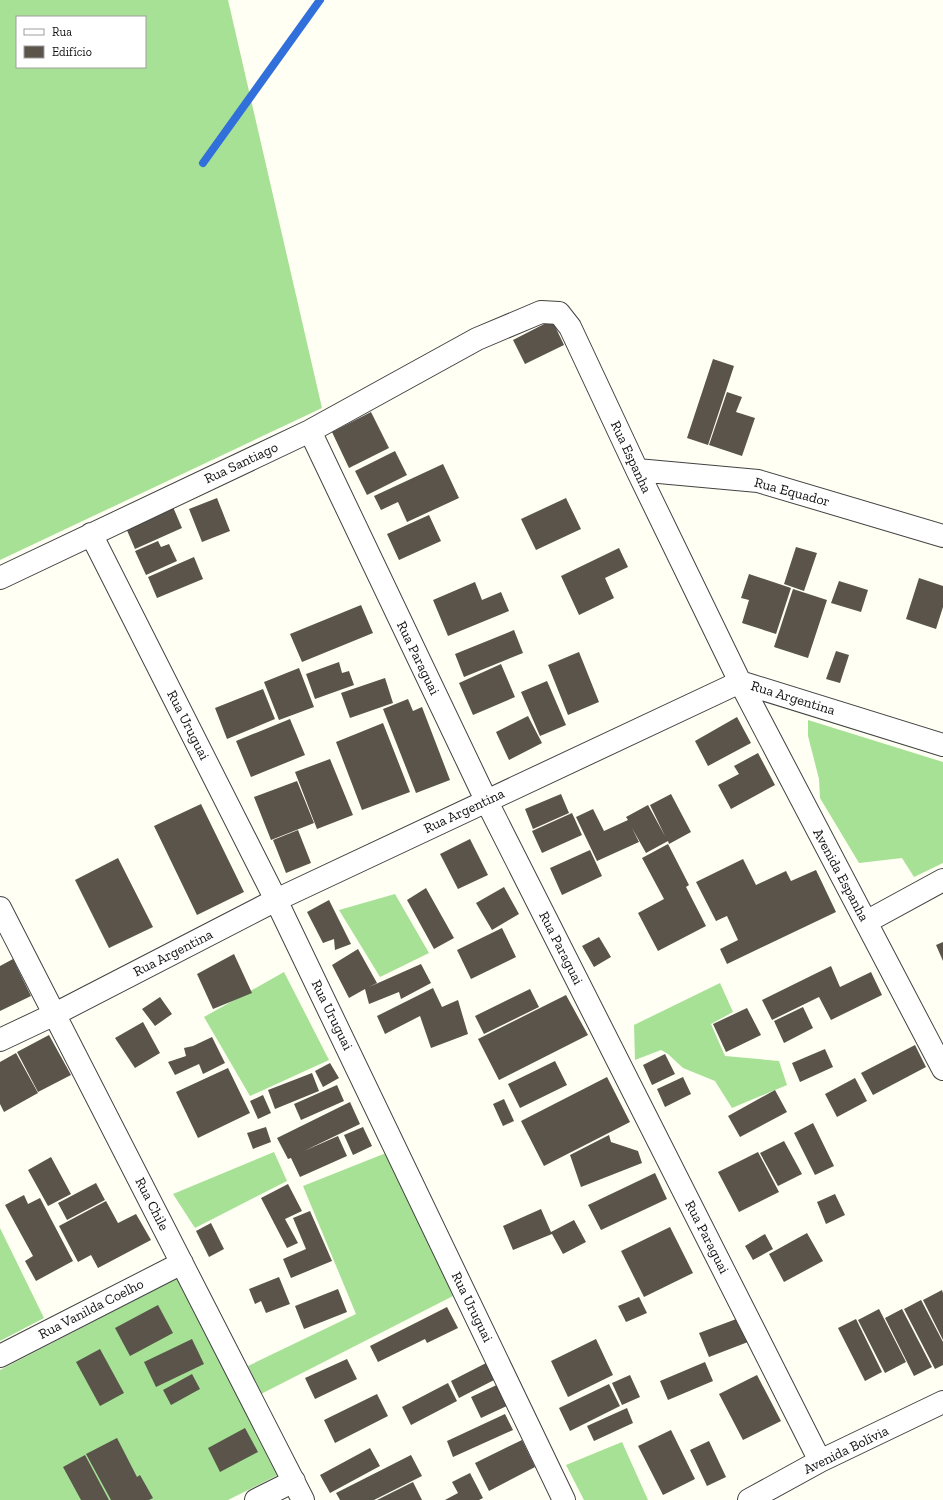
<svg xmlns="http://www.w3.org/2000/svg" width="943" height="1500" viewBox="0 0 943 1500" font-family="'Zilla Slab',serif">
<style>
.forest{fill:#a6e195;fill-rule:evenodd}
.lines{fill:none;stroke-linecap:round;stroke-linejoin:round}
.stream{stroke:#3170db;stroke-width:8}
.building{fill:#5a544b}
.street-casing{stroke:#434343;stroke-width:24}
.street{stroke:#fff;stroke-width:22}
.labels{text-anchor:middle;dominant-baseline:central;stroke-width:4;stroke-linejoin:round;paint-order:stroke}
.street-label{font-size:14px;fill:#101010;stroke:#fff}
</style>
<rect width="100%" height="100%" fill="#fffff3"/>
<path class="forest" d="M0,0H228L322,408L0,560ZM17,17H145V67H17Z
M808,720L943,762V863L914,877L902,858L859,863L820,798L819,779L808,736Z
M395,894L429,953L380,977L339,910Z
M284,972L329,1060L250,1096L204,1017Z
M720,983L733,1012L711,1024L725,1056L779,1061L787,1085L732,1108L715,1081L683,1068L668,1054L661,1050L635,1060L634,1025Z
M396,1149L453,1296L261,1394L248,1366L356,1314L303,1186Z
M274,1152L287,1181L195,1228L173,1194Z
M0,1228L44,1318L0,1341Z
M178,1278L280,1474L228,1500H0V1370Z
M622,1442L648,1500H584L566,1465Z"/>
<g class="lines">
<path class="stream" d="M203,163L320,0"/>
</g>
<path class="building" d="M552,320L564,345L525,364L513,340Z
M713,359L734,366L708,445L687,438Z
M727,392L742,397L736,412L755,418L742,456L709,445Z
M371,412L389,448L349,468L332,432Z
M395,451L407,475L367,495L355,471Z
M443,464L459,498L407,522L398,502L381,510L374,496Z
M217,498L230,531L202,542L189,509Z
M566,498L581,529L536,550L521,519Z
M173,507L182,528L135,549L126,528Z
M429,515L441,541L399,560L387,534Z
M158,541L161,547L169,544L177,561L146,575L135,551Z
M796,547L817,553L804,591L784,584Z
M619,548L628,567L605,578L614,598L579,615L561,576Z
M194,557L203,579L157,598L148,577Z
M749,574L791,588L776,634L742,623L749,600L741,598Z
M919,578L943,586V607L936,629L906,619Z
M839,581L868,590L861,612L831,603Z
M475,582L482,600L501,592L509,611L448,636L433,600Z
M793,589L827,600L808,658L774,647Z
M361,605L373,633L302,662L290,634Z
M514,630L523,653L464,677L455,654Z
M836,651L849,655L840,683L826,679Z
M579,652L599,702L568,715L548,665Z
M339,662L342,673L349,671L354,685L315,699L306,674Z
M501,664L515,697L473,715L459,683Z
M299,668L314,707L279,720L264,682Z
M385,678L393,703L350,718L341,693Z
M547,681L566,725L540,736L521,692Z
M263,689L275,719L227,739L215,708Z
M408,699L413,711L422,707L450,780L416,793L383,709Z
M528,716L542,743L509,760L496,732Z
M737,717L751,743L708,766L695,741Z
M290,719L305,755L251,777L236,741Z
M383,723L410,792L362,810L336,742Z
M758,753L775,785L731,809L718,785L739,774L734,766Z
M330,759L353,815L317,829L295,772Z
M297,781L314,823L271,840L254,797Z
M561,794L569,813L533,829L525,809Z
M671,794L691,832L669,844L668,841L646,853L632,828L639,842L597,861L576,817L593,809L604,831L628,820L626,817L648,805L665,836L650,805Z
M201,804L244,892L197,915L154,826Z
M572,813L582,835L542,853L532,831Z
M298,830L311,863L286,873L273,840Z
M470,839L488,875L458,889L440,854Z
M668,844L689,885L686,887L706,926L658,951L638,913L664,899L642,858Z
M590,850L602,876L562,895L550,868Z
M118,858L153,927L109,948L75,880Z
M743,859L756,885L786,871L791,881L816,870L836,912L727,964L720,949L738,940L727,916L716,921L696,882Z
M504,887L519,914L492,930L476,903Z
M426,888L454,938L434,949L407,900Z
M329,900L351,944L335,950L334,939L323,943L307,912Z
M502,928L516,957L471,979L457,950Z
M599,937L611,957L594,967L582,946Z
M943,942V961L936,945Z
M358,949L377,983L369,987L421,964L431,983L401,999L399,992L369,1004L365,989L349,998L332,965Z
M234,954L252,993L213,1009L197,974Z
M13,959L31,996L0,1011V966Z
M831,966L840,987L871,972L882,995L831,1020L819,997L772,1020L762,1000Z
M433,988L442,1007L458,1000L468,1034L431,1048L420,1016L385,1034L377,1016Z
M530,989L539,1007L484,1034L475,1016Z
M566,995L588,1035L499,1080L478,1039Z
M160,997L172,1014L155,1026L142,1009Z
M803,1007L813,1028L784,1043L774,1021Z
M747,1008L761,1035L726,1052L713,1024Z
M143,1022L160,1053L135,1068L115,1038Z
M49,1035L71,1075L38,1092L17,1052Z
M212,1037L225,1063L203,1074L199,1064L175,1075L168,1062L186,1056L184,1048L193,1046Z
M915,1045L926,1067L873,1095L861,1073Z
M825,1049L833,1067L800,1082L792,1063Z
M16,1053L38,1093L4,1112L0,1104V1062Z
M665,1054L675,1074L652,1085L643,1065Z
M555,1061L567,1085L520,1108L508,1084Z
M330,1063L339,1078L323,1087L315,1071Z
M228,1068L250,1113L198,1138L176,1092Z
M312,1073L319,1091L275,1109L268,1090Z
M607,1077L630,1122L544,1166L521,1121Z
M683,1077L691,1094L665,1107L657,1089Z
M855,1078L867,1101L837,1117L825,1094Z
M337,1085L344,1101L301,1120L294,1104Z
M775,1090L787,1112L740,1137L728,1116Z
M263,1095L271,1113L258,1119L250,1101Z
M504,1099L514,1121L503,1126L493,1104Z
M350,1102L360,1124L304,1151L338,1136L347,1156L300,1177L291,1158L288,1159L277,1138Z
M813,1123L834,1166L815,1175L794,1133Z
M266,1127L271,1142L253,1149L247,1133Z
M363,1127L372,1146L353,1155L344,1135Z
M609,1135L611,1142L638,1151L642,1163L581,1187L570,1155Z
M784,1141L802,1174L778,1186L760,1153Z
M758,1152L779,1192L739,1212L718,1172Z
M51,1157L71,1194L48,1206L28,1170Z
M655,1173L667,1199L601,1230L588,1205Z
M96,1183L105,1200L67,1220L58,1203Z
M288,1184L302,1211L285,1219L298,1243L287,1248L261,1198Z
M835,1194L845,1215L826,1224L817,1202Z
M24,1195L28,1204L40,1198L73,1261L36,1281L25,1261L33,1256L5,1205Z
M106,1201L118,1223L136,1214L151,1240L98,1268L91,1255L78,1262L59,1226Z
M541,1209L551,1232L574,1220L586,1242L563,1254L552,1234L513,1250L503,1226Z
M310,1211L332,1261L291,1278L283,1259L306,1249L293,1218Z
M211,1223L224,1249L209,1257L196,1231Z
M670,1227L693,1273L644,1297L621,1251Z
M807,1233L823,1261L784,1282L769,1254Z
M765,1234L773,1249L753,1260L745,1246Z
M279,1277L290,1304L266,1313L261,1301L255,1304L249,1289Z
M338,1289L347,1312L304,1329L295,1306Z
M942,1290L943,1293V1340L923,1300Z
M639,1297L647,1313L626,1322L618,1306Z
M921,1300L943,1342V1365L935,1369L904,1309Z
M158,1305L173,1333L130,1356L115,1328Z
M447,1307L458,1328L427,1343L425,1339L378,1362L370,1346Z
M879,1309L906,1362L885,1373L858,1320Z
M902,1309L932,1367L914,1376L885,1318Z
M739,1318L748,1342L709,1357L699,1333Z
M856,1319L882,1372L865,1381L838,1328Z
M192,1339L204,1364L156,1387L144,1362Z
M596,1339L613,1375L568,1397L551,1361Z
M100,1349L124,1393L100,1406L76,1362Z
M347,1359L357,1379L315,1399L305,1378Z
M490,1361L498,1378L459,1398L451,1381Z
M705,1362L713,1381L668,1400L660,1381Z
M192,1374L200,1389L171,1405L163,1390Z
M630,1375L640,1397L622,1405L612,1383Z
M757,1375L781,1421L743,1440L719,1394Z
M448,1383L457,1401L411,1425L402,1407Z
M501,1383L511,1404L481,1418L471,1397Z
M609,1384L620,1406L570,1431L559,1408Z
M377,1394L388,1416L335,1443L324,1420Z
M627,1408L633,1423L594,1441L587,1426Z
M505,1414L513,1430L453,1457L447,1441Z
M245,1428L258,1452L220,1472L208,1448Z
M671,1430L695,1479L663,1495L638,1446Z
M117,1438L137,1477L140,1475L153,1498L149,1500H111L86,1454Z
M522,1440L535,1467L489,1491L475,1463Z
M709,1441L726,1477L707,1486L690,1450Z
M370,1448L380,1466L330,1493L320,1475Z
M85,1455L109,1500H81L63,1467Z
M411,1455L422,1476L374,1500H340L336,1493Z
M470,1473L483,1498L479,1500H445L458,1493L452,1482Z
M413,1482L422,1500H377Z"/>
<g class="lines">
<defs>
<path id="street" d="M310,431L486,800L820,1461
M637,470L758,481L943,536
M91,534L276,900L564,1500
M0,578L310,431L477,339L541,312L559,313L570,327L637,470L740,682L943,1069
M0,908L303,1500
M866,922L943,880
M0,1040L55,1014L276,900L740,682L943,745
M0,1356L182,1263
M256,1500L294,1481
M749,1500L820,1461L943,1402"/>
</defs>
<use href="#street" class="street-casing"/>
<use href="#street" class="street"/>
</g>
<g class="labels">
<g class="street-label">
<text transform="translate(631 457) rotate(65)">Rua Espanha</text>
<text transform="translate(241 463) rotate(-25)">Rua Santiago</text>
<text transform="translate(792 492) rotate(15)">Rua Equador</text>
<text transform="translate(418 658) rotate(64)">Rua Paraguai</text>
<text transform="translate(793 698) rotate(17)">Rua Argentina</text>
<text transform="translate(188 725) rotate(63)">Rua Uruguai</text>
<text transform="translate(464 811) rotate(-25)">Rua Argentina</text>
<text transform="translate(841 875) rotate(62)">Avenida Espanha</text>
<text transform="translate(561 948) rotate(63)">Rua Paraguai</text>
<text transform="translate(173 953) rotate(-27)">Rua Argentina</text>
<text transform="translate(332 1015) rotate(64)">Rua Uruguai</text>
<text transform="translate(152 1204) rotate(63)">Rua Chile</text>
<text transform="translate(707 1237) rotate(63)">Rua Paraguai</text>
<text transform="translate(472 1307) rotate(64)">Rua Uruguai</text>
<text transform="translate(91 1309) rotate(-27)">Rua Vanilda Coelho</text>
<text transform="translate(846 1450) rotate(-26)">Avenida Bolívia</text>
</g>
</g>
<rect x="16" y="16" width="130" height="52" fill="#ffffff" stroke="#9f9f9f"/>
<rect x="24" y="29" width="20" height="6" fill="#ffffff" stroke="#9f9f9f"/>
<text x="52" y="36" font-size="12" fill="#101010">Rua</text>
<rect x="24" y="46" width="20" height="12" fill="#5a544b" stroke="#9f9f9f"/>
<text x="52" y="56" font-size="12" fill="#101010">Edifício</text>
</svg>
